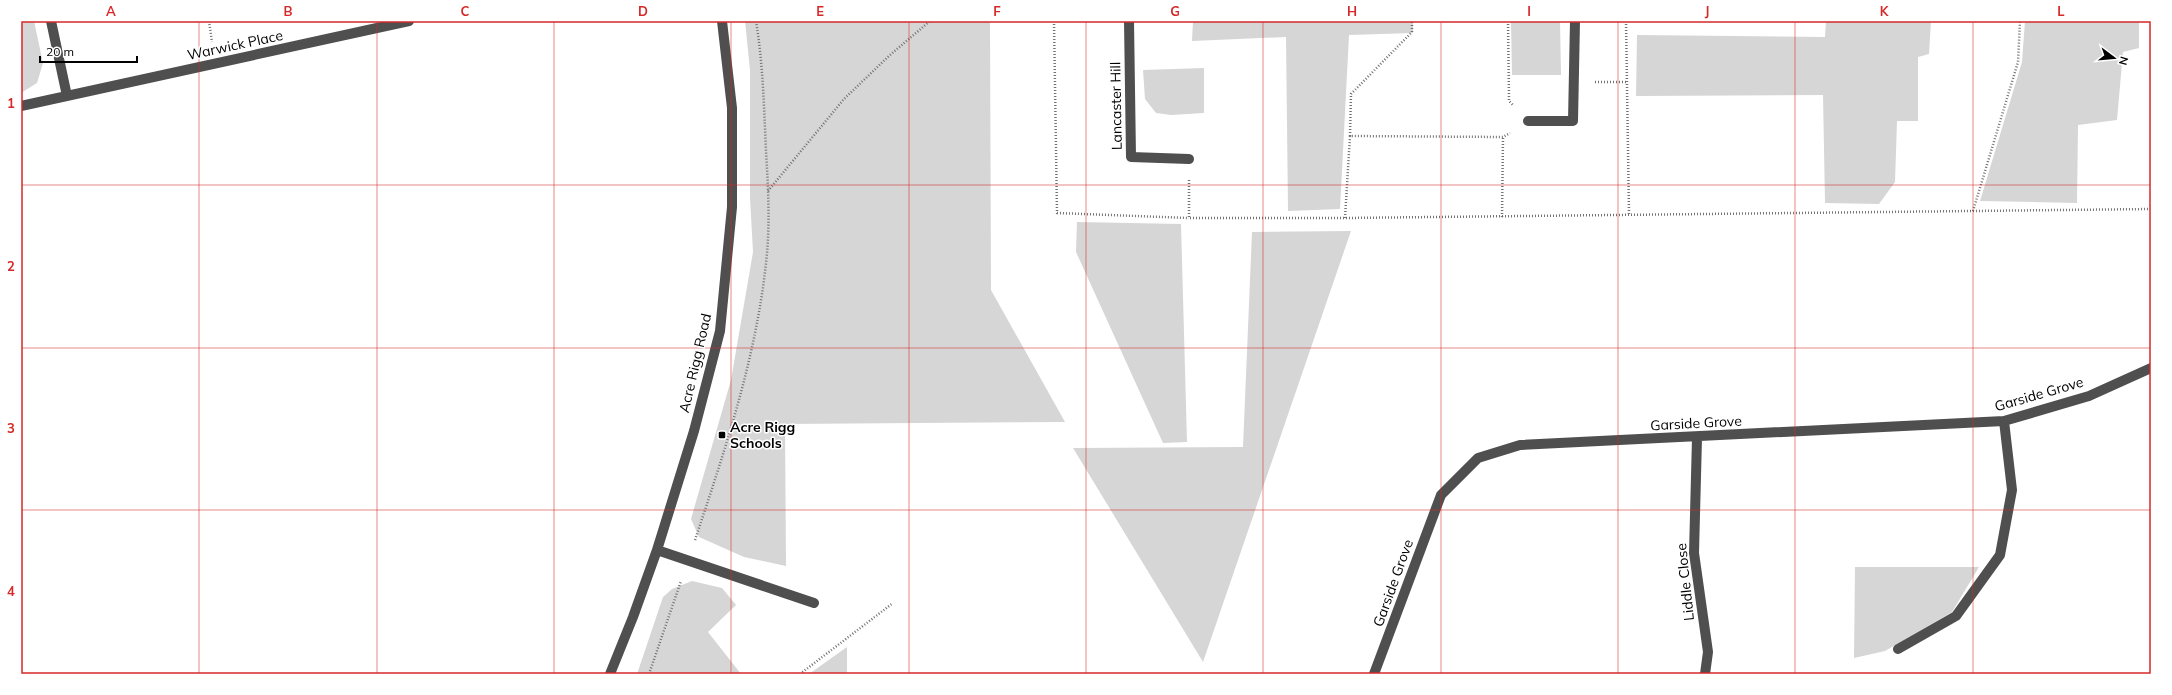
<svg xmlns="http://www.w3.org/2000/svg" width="2172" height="695" viewBox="0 0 2172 695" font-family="Mulish,sans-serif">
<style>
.green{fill:#d6d6d6}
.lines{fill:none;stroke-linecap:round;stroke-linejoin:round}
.path{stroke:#717171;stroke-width:2.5;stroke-dasharray:1 2;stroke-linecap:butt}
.minor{stroke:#4f4f4f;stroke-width:10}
.grid{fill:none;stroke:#d62828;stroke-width:1;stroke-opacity:0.55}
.poi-dot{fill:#000;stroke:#fff;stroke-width:1.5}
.labels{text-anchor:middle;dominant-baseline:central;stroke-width:3;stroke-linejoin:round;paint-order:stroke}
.street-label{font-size:14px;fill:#000;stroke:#fff}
.poi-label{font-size:14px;font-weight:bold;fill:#000;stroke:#fff;text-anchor:start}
.neatline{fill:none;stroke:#d62828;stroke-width:1.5}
.grid-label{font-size:13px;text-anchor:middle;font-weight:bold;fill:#d62828}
</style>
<rect width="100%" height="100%" fill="#fff"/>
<path class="green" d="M21,21H34L43,63L37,83L21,93Z
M745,21H990L991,290L1065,422L785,424L786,566L744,557L699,537L691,519L731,380L753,252L750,198V70Z
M1193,21H1413V33L1349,35L1340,209L1288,211L1286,37L1192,41Z
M1511,21H1560L1561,75H1512Z
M1826,21H1931L1929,54L1918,57V121H1897L1895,182L1879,204L1825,203L1823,95L1636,96L1637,35L1825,37Z
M2025,21H2139V48L2123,52L2117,120L2078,125L2077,203L1980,201L2022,62Z
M1204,68V113L1171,115L1156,113L1145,99L1143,70Z
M1077,222L1181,224L1187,442L1163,443L1076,252Z
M1351,231L1203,662L1073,448L1243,447L1252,232Z
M1855,567H1979L1952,612L1885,651L1854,658Z
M692,581L722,588L736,605L708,632L741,674H637L663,597L672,589Z
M847,647V674H809Z"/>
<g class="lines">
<path class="path" d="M209,21L212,42
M1054,21L1057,213L1189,218
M1508,21L1509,101L1513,105
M1626,21L1629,215
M1595,82H1627
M1350,136L1351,94L1412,32V21
M1189,180V218H1345L2151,209
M768,191L844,99L890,55L930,21
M1973,211L2018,62L2020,21
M1502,217L1503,137
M1345,218L1350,136L1503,137L1510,133
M695,540C726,447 758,352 767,253C770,220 768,185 766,151C764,107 763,64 756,21
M649,674L681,581
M800,674L893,603"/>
<path class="minor" d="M51,21L67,96
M1129,21L1131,157L1189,159
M21,106L409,21
M1528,121H1573L1575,21
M1697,438L1694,553L1708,652L1705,674
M657,550L814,603
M1898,649L1956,616L2000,555L2012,490L2004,421
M610,674L633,617L657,550L694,431L720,331L732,207V108L722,21
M1374,674L1441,495L1478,458L1520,445L2004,421L2089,396L2151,368"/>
</g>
<path class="grid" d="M199,21V674M377,21V674M554,21V674M731,21V674M909,21V674M1086,21V674M1263,21V674M1441,21V674M1618,21V674M1795,21V674M1973,21V674M21,185H2151M21,348H2151M21,510H2151"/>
<rect class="poi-dot" x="718" y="431" width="8" height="8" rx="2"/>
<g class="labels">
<g class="street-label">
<text transform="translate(235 45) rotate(-12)">Warwick Place</text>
<text transform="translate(1116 106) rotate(-91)">Lancaster Hill</text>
<text transform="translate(695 363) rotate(-77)">Acre Rigg Road</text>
<text transform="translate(2039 394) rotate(-16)">Garside Grove</text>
<text transform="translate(1696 423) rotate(-3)">Garside Grove</text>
<text transform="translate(1685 582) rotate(-96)">Liddle Close</text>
<text transform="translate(1393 583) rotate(-70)">Garside Grove</text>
</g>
<g class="poi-label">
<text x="730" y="427">Acre Rigg<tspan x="730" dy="16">Schools</tspan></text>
</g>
</g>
<rect width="2172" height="695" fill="none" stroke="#ffffff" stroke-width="44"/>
<g transform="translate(2114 58) rotate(106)" stroke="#ffffff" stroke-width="3" paint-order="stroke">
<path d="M0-3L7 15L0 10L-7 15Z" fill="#000000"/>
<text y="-6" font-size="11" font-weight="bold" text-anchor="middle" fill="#000000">N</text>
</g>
<path d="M40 56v6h97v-6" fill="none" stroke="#000000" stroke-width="2"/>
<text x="46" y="56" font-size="12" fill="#000000" stroke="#ffffff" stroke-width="3" paint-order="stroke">20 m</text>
<rect x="22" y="22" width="2128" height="651" class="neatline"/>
<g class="grid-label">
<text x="111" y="16">A</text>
<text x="288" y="16">B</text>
<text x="465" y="16">C</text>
<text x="643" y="16">D</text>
<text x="820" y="16">E</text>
<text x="997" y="16">F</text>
<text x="1175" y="16">G</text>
<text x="1352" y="16">H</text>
<text x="1529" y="16">I</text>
<text x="1707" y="16">J</text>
<text x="1884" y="16">K</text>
<text x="2061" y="16">L</text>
<text x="11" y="108">1</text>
<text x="11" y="271">2</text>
<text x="11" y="433">3</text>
<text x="11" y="596">4</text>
</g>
</svg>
